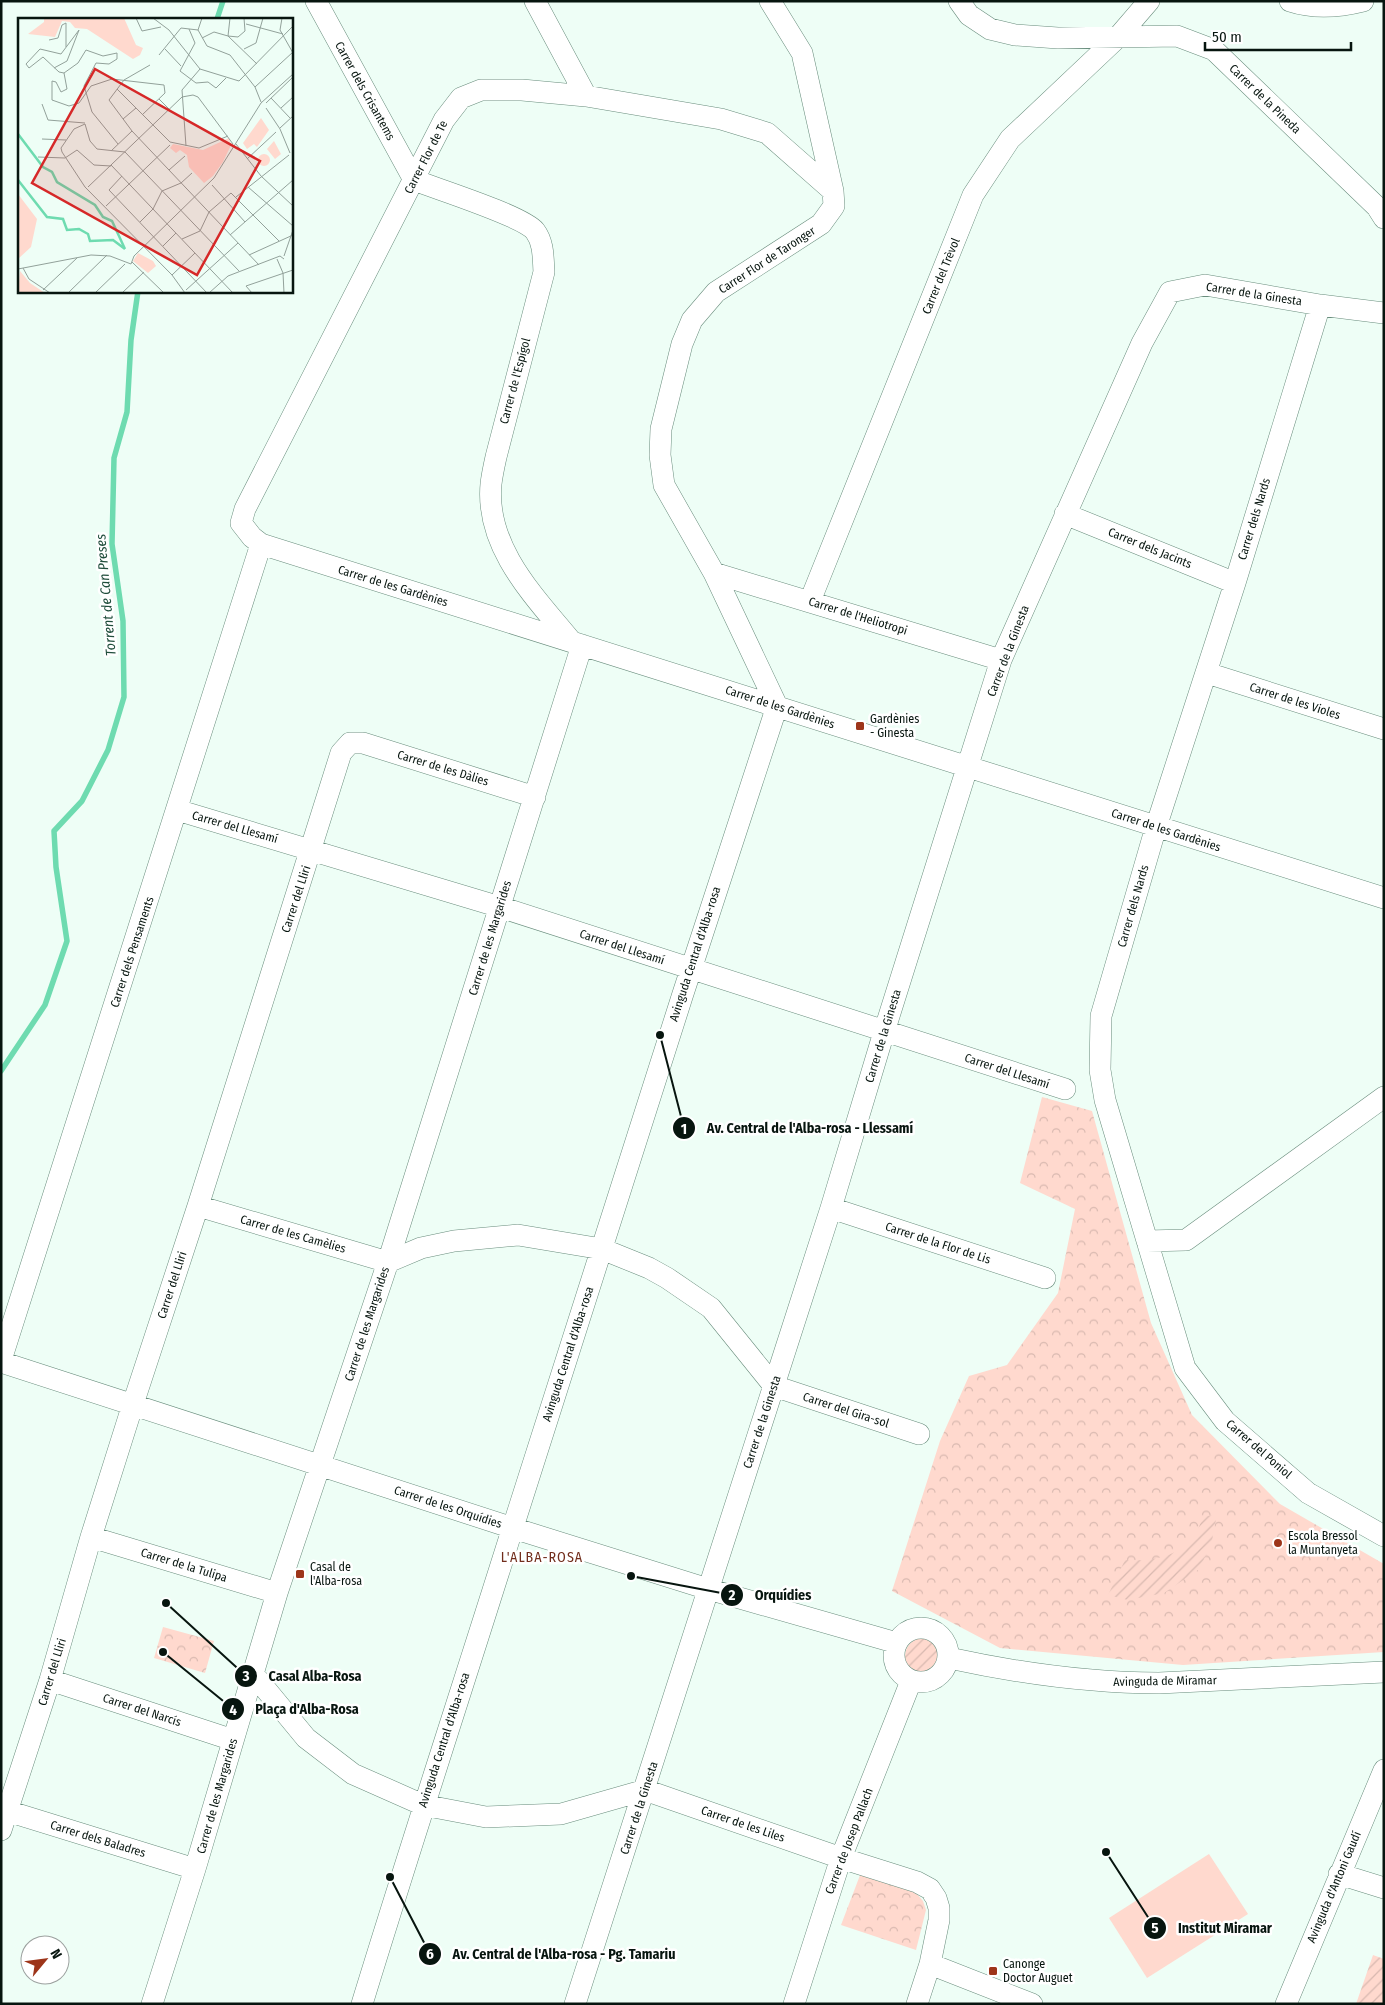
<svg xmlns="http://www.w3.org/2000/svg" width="1385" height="2005" viewBox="0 0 1385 2005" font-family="'Fira Sans Condensed',sans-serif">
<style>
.forest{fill:url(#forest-crowns)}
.garden{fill:url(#garden-furrows)}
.pitch{fill:#ffd9ce}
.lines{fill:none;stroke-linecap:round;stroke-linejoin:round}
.stream{stroke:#6edbb0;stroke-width:5.5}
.street-casing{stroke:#698d7d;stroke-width:22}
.street{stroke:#fff;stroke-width:21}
.poi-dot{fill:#9d351a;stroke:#fff;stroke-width:2}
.labels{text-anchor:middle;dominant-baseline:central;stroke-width:5;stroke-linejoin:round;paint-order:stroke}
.street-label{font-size:12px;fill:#07150f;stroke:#fff}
.poi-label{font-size:12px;fill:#07150f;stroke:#fff;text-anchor:start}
.water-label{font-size:14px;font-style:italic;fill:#204e3c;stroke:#fff}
.neighbourhood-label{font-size:14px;letter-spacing:1px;fill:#712d1c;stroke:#fff}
.inset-river{fill:none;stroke:#6edbb0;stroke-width:2.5}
.inset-road{fill:none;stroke:#92a19a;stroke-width:1}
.view{fill:#d62828;fill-opacity:0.15;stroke:#d62828;stroke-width:2.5}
.inset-edge{fill:none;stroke:#07150f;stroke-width:2.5}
.leader{fill:none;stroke:#07150f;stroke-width:2}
.callout-dot{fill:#07150f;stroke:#fff;stroke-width:2}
.mark-label{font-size:15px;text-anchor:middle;font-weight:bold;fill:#fff}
.callout-label{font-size:14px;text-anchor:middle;font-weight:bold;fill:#07150f;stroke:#fff;stroke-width:5;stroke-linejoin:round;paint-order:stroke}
</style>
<defs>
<pattern id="forest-crowns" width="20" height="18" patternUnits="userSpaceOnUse" patternTransform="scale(1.25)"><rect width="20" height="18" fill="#ffd9ce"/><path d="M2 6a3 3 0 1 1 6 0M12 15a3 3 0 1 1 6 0" fill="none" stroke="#d9b9b0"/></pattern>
<pattern id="garden-furrows" width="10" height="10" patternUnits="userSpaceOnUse" patternTransform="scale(1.25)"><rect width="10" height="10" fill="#ffd9ce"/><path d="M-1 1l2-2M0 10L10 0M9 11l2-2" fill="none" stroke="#d9b9b0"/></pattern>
</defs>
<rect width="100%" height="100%" fill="#eefef6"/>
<path class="forest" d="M1042,1097L1092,1111L1151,1323L1192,1415L1280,1504L1384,1564V1652L1183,1665L1000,1648L892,1591L940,1441L969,1376L1007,1365L1058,1293L1075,1209L1020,1183Z
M163,1627L214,1641L205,1673L154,1658Z
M862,1870L910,1886L923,1901L926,1910L916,1950L841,1925Z"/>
<path class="garden" d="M1217,1514L1211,1546L1198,1570L1164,1593L1128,1600L1108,1595L1125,1560C1151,1561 1172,1559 1192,1539C1197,1534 1200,1524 1203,1517Z
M905 1656a18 18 0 1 1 36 0a18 18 0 1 1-36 0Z
M1373,1955L1384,1959V2004H1356Z"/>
<path class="pitch" d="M1209,1854L1248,1914L1147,1978L1109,1918Z"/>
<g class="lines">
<path class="stream" d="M217,19L223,1
M1,1071L45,1005L67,941L56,867L54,831L82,801L108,750L124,697L123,621L112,544L114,458L127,412L131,340L138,291"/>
<defs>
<path id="street" d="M316,1L414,180
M535,1L586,96
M770,1L802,53L833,191L834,206L821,224L716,292L692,320L682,344L661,429L660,455L664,485L714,573L777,706
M959,1L969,15L990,29L1015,35L1058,38L1177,36L1214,50L1377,207L1384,218
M1290,1C1314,9 1339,7 1363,1
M414,180C437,189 523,216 535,231C544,243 543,258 544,272L496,457C494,466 492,475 491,484C485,547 534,596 571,641
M833,191L767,133L721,119L586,96L522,90H481L461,98L444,120L245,509L241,523L252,537L261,544L1384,898
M1320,305L1235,583L1156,827L1101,1016L1100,1070L1105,1100L1185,1368L1225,1421L1308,1493L1384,1536
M1065,514L1235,583
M714,573L1001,660
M810,601L973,195L1010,139L1118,37L1149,1
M1207,673L1384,729
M177,810L500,907L1065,1089
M198,1206L388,1262L421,1248L454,1241L518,1235L602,1249L649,1268L667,1278L711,1308L774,1386L919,1434
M831,1208L1045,1278
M1147,1241L1186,1240L1384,1097
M1,1360L261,544
M1,1362L513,1528L708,1589L897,1643
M91,1537L277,1593
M894 1655a27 27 0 1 1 54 0a27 27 0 1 1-54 0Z
M949,1658C1018,1673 1088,1683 1159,1683L1384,1672
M254,1675L306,1738L353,1774L423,1805L486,1817L561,1814L645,1790L841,1858L917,1882L930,1889L936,1898L939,1908V1920L930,1964L917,2004
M50,1680L233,1740
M1,1809L195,1869
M1,1830L50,1680L91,1537L133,1404L198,1206L341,753L350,743H363L535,797
M1339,1874L1384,1888
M930,1964L1032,2004
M152,2004L195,1869L277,1593L388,1262L582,645
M362,2004C411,1844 463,1686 513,1527C599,1253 687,979 777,706
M575,2004L831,1208L884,1032L1001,660L1142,343L1170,292L1205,285L1320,305L1384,313
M794,2004L841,1858L911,1681
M1286,2004L1384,1770"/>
</defs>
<use href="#street" class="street-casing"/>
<use href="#street" class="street"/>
</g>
<g class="poi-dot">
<rect x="855" y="721" width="10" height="10" rx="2.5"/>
<circle cx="1278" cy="1543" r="5"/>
<rect x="295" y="1569" width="10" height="10" rx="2.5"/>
<rect x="988" y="1966" width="10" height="10" rx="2.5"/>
</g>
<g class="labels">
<g class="street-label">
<text transform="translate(365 91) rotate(61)">Carrer dels Crisantems</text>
<text transform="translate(1265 99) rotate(44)">Carrer de la Pineda</text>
<text transform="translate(426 157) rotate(-63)">Carrer Flor de Te</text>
<text transform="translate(767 260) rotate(-33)">Carrer Flor de Taronger</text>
<text transform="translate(941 276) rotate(-68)">Carrer del Trèvol</text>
<text transform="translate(1254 294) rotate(9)">Carrer de la Ginesta</text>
<text transform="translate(515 381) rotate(-75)">Carrer de l'Espígol</text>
<text transform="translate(1254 519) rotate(-73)">Carrer dels Nards</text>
<text transform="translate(1150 548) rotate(22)">Carrer dels Jacints</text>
<text transform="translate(393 586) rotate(17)">Carrer de les Gardènies</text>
<text transform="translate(858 616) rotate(17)">Carrer de l'Heliotropi</text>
<text transform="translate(1008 651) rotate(-69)">Carrer de la Ginesta</text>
<text transform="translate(1295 701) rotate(18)">Carrer de les Violes</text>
<text transform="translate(780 707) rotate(18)">Carrer de les Gardènies</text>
<text transform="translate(443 768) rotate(17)">Carrer de les Dàlies</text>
<text transform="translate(235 827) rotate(16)">Carrer del Llesamí</text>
<text transform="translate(1166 830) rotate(18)">Carrer de les Gardènies</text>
<text transform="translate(296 899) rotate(-72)">Carrer del Lliri</text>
<text transform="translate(1133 906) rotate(-74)">Carrer dels Nards</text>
<text transform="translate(490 938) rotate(-73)">Carrer de les Margarides</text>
<text transform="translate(622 947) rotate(18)">Carrer del Llesamí</text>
<text transform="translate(132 952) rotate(-72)">Carrer dels Pensaments</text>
<text transform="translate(695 954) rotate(-72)">Avinguda Central d'Alba-rosa</text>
<text transform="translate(883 1036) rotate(-73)">Carrer de la Ginesta</text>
<text transform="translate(1007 1071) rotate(18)">Carrer del Llesamí</text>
<text transform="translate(293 1234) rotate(16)">Carrer de les Camèlies</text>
<text transform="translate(938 1243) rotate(18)">Carrer de la Flor de Lis</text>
<text transform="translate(172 1285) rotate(-72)">Carrer del Lliri</text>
<text transform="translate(367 1324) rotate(-72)">Carrer de les Margarides</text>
<text transform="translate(568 1354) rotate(-72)">Avinguda Central d'Alba-rosa</text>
<text transform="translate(846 1410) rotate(18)">Carrer del Gira-sol</text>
<text transform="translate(762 1422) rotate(-72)">Carrer de la Ginesta</text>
<text transform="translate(1259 1449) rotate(41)">Carrer del Poniol</text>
<text transform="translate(448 1507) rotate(18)">Carrer de les Orquídies</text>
<text transform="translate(184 1565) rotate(17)">Carrer de la Tulipa</text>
<text transform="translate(52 1672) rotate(-73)">Carrer del Lliri</text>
<text transform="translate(1165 1681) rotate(-1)">Avinguda de Miramar</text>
<text transform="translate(142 1710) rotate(18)">Carrer del Narcís</text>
<text transform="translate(444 1740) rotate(-72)">Avinguda Central d'Alba-rosa</text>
<text transform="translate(217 1796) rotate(-74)">Carrer de les Margarides</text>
<text transform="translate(639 1808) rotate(-72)">Carrer de la Ginesta</text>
<text transform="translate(743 1824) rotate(19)">Carrer de les Liles</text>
<text transform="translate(98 1839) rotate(17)">Carrer dels Baladres</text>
<text transform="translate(849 1841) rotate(-69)">Carrer de Josep Pallach</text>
<text transform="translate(1334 1887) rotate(-67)">Avinguda d'Antoni Gaudí</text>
</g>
<g class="poi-label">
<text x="870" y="719">Gardènies<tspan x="870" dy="14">- Ginesta</tspan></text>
<text x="1288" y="1536">Escola Bressol<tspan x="1288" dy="14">la Muntanyeta</tspan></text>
<text x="310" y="1567">Casal de<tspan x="310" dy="14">l'Alba-rosa</tspan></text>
<text x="1003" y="1964">Canonge<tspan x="1003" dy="14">Doctor Auguet</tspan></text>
</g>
<g class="water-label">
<text transform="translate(106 595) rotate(-95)">Torrent de Can Preses</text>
</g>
<g class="neighbourhood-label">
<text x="542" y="1557">L'ALBA-ROSA</text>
</g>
</g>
<g transform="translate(18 18)">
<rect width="275" height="275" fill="#eefef6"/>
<path d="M26,0H106L118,27L125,30L122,37L115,41L69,11L57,10L52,4L44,3L37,19L10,16L26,4ZM243,100L251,112L239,129L236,126L229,131L225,125ZM211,120L213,127L205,144L195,158L186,165L171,149L169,137L162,132L158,135L152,130L155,126L185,132ZM0,176L19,201L13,229L0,241ZM2,253L12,265L27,275H0Z" fill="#ffd9ce"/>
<path d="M256,123L263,136L257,141L249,131ZM240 142a6 6 0 1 1 12 0a6 6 0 1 1-12 0ZM120,235L135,243L138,248L130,255L115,243Z" fill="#ffd9ce"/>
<path class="inset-river" d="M0,116L25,149L34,154L39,164L77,187L85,199L94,203L107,231M0,162L29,199L45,201L49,212L61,211L70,216L72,223L95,222L107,231"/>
<path class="inset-road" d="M118,0L124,13L143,9M135,0L151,12L182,51L221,63L275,8M184,0L180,12L189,28L212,37L237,69L243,84M188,0H208M212,0L210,18L220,19L227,13L226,0M264,0L262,12L275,35M228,6L265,16M171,11L177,25L162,53L178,65L190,64L198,70L208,60M184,20L196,14L210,18L239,46M31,22L40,20L44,7L48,5V29M147,31L163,48M226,31L238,25L245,0M141,37L163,10L180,12M132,47L106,62L91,82L114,113L241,247M36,50L49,43L61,12L43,36L22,31L8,46L11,50L25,39L41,54L46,55M46,55L49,71L43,74L38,64L34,63V82L51,88L61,85L73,68L94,61L146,67L147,75L124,97M46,55L60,45L68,32L85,38L99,35V41L91,46L78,45L66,68L74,94L100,126M237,69L275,34M99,71L152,124L181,130L210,118M253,80L272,100M141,81L152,92M248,85L275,59M24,86L30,102L67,105M248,90L262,111L272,135M263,90L275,79M105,101L118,90M67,106L56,111L43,130L44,134L67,169L154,257L167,275M67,106L72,123L79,131L107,134M262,110L275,98M24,121L48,122M218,126L243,158L275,188M168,128L164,72L182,51M93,133L114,113M107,134L221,253M20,139L47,140M47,140L59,132L76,147L93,148M229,141L258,114M93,147L215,275M151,152L167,138M104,158L91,172L189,275M194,167L227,204M70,169L164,79L175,77L180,79L215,126M230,169L275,208M218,179L271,137M88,188L152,127M122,204L135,191L144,173L163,165L174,155M212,217L275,162M164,221L182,213L191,194L213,175L261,223M145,228L158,215M231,237L275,217M266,238L275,212M259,241L265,255L266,275M114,244L146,275M5,250L11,261L32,275M0,251L73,237L92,238L113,246L116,238L196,160L243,85L275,56M154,257L177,235M25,272L59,240M168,272L220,225M50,275L89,237M77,275L107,246M104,275L126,254M191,275L210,258L262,238L266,241M234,275L228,268L275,252"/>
<path class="view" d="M77,51L242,143L179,257L14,165Z"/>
<rect width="275" height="275" class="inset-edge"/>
</g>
<path class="leader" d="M660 1035L684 1128M631 1576L732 1595M166 1603L246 1676M163 1652L233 1709M1106 1852L1155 1928M390 1877L430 1954"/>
<g class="callout-dot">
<circle cx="660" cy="1035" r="5"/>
<circle cx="631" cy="1576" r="5"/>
<circle cx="166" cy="1603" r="5"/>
<circle cx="163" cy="1652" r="5"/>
<circle cx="1106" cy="1852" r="5"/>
<circle cx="390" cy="1877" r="5"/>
<circle cx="684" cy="1128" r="12"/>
<circle cx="732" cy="1595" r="12"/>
<circle cx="246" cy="1676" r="12"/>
<circle cx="233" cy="1709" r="12"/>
<circle cx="1155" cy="1928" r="12"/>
<circle cx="430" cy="1954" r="12"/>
</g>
<g class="mark-label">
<text x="684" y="1134">1</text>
<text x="732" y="1600">2</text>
<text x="246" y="1681">3</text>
<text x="233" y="1715">4</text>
<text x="1155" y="1933">5</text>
<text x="430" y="1959">6</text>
</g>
<g class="callout-label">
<text x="810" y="1133">Av. Central de l'Alba-rosa - Llessamí</text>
<text x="783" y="1600">Orquídies</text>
<text x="315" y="1681">Casal Alba-Rosa</text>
<text x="307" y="1714">Plaça d'Alba-Rosa</text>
<text x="1225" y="1933">Institut Miramar</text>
<text x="564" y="1959">Av. Central de l'Alba-rosa - Pg. Tamariu</text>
</g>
<rect width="1385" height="2005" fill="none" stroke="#07150f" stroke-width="5"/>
<g transform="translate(45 1960) rotate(61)"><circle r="24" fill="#ffffff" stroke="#9ca19f"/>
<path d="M0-4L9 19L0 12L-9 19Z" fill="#9d351a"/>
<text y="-8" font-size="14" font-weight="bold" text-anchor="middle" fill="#07150f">N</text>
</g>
<path d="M1205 42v8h146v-8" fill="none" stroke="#07150f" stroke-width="2.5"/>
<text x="1212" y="42" font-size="15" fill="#07150f" stroke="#ffffff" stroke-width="4" paint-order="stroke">50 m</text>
</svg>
